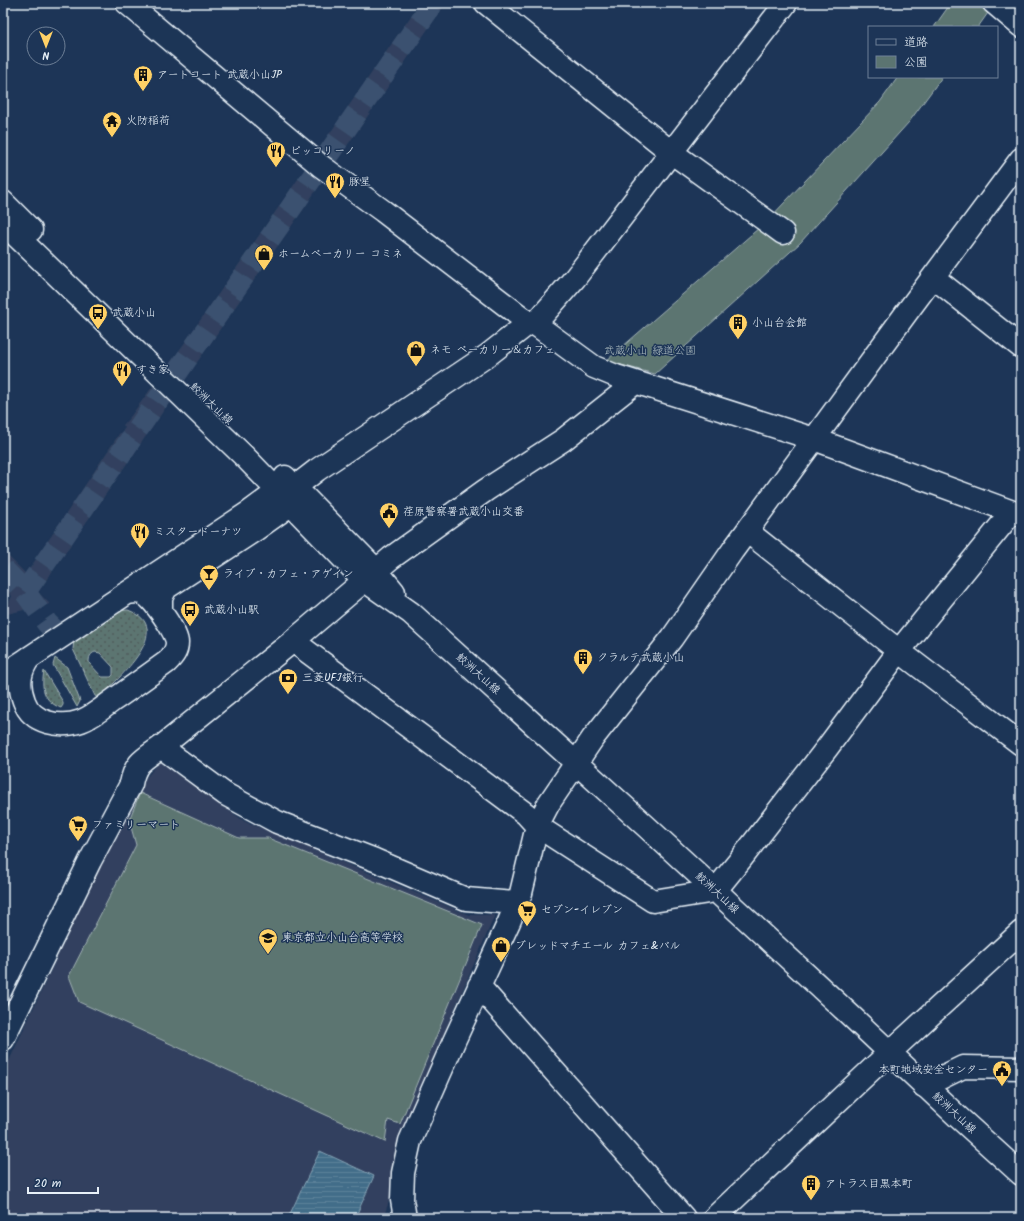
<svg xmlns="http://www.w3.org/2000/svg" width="1024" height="1221" viewBox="0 0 1024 1221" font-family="Kalam,'Klee One',sans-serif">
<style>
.built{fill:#31415e}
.park{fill:#5b7471;stroke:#a2b2b4}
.garden{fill:url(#garden-dots);stroke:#a2b2b4;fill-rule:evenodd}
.water{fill:url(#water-rules);stroke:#84a2b5}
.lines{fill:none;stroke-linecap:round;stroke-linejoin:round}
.street-tunnel{stroke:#3b516f;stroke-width:22;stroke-dasharray:22 11;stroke-linecap:butt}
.street-casing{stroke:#e8f1f8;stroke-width:25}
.secondary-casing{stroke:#e8f1f8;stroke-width:25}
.street{stroke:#1d3557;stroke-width:22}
.secondary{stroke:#1d3557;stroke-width:22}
.labels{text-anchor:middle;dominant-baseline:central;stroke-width:3;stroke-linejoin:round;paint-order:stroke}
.poi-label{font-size:11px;fill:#e8f1f8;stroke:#1d3557;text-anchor:start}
.park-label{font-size:11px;fill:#b0bfc2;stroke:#1d3557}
.street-label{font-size:11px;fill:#e8f1f8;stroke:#1d3557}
</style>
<defs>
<pattern id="garden-dots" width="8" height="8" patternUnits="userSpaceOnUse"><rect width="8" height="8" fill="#5b7471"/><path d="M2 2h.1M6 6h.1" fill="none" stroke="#4f5c5c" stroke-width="1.8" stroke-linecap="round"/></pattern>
<pattern id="water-rules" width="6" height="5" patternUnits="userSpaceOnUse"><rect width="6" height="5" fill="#426d89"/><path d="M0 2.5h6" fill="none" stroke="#5d829a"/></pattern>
</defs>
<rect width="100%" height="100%" fill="#1d3557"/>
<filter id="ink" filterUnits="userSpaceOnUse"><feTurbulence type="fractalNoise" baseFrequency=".025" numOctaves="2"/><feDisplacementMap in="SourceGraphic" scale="8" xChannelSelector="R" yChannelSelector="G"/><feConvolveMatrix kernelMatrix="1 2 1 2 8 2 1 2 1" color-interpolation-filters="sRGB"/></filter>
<g filter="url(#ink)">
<path class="built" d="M420,3H446L38,592L50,604L3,615L12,596L3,587V551L26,574L119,434L125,428L123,425L130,417L183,345Z
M160,762L244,821L469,915H495L407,1120L390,1199L383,1218H3V1074L134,791Z"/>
<path class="park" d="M951,3H995L978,27H934Z
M898,77H942L909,122L800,243L655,374L606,361L767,221L880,102Z
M140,793L239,838H268L482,925L400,1124L388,1120L385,1142L79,1002L69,976L136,845L129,820Z"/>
<path class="garden" d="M128,610C178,628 117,679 99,698L95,696L73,649L74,641L116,611ZM95,652L100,653L113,667V675L111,677H102L89,663C89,657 90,654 95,652Z
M55,658L67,667L80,701L77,707L53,665Z
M44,671L63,702V705L61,708C43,701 41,688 44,671Z"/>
<path class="water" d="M320,1151L374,1176L355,1218H288Z"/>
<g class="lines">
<path class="street-tunnel" d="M3,569L25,592L47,623L61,637
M25,592L433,3"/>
<defs>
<path id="street" d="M127,3L321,166L383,211L529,323L535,324L594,367L616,376L814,439L1021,515
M486,3L671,152L783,233
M994,3L1021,26
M933,277L1021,347
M535,324L575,278L786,3
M747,531L899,651L1021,744
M293,641L526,814L537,826L653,901L715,891L741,859L827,748L899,651L1012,512
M3,675L29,658
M161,747L225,794L277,822L375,860L466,899L516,903
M479,986L684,1218
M3,1039L90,861L131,784C135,762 144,759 161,747L293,641L391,558L486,490L563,440L635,383
M924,1086L963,1067L1021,1068
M405,1218L402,1200L403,1173L410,1141L455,1039L509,922L521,893L537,826L549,803L593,738L672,638L733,550L907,312L1021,159"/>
<path id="secondary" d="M3,202L31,230
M3,223L245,457L364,580L411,613L649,829L850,1015L957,1116L1021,1174
M285,477L376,570L394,592
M125,594C131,592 137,591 144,594C153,599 177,632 177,643C177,651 173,656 167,662C149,675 131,688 112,701C103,708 92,717 81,721C61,728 32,724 24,701C18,685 19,672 29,658L248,513L278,491L295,487L317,470L488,355L529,323
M161,612V598L166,588L255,530L290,505L294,490
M714,1218L889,1053L1021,932"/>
</defs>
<use href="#street" class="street-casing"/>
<use href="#secondary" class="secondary-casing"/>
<use href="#street" class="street"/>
<use href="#secondary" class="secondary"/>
</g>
</g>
<defs>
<symbol id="building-pin" viewBox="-11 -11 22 30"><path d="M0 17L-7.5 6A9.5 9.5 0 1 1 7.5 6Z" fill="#ffd166" stroke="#1d3557"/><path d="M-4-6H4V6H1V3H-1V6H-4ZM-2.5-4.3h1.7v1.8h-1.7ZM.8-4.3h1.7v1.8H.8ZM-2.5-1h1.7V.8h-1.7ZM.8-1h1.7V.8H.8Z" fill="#111"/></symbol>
<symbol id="temple-pin" viewBox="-11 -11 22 30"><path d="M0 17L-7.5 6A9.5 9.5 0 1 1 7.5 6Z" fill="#ffd166" stroke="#1d3557"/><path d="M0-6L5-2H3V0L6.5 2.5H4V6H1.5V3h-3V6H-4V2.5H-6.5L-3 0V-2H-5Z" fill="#111"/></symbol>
<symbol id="restaurant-pin" viewBox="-11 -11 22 30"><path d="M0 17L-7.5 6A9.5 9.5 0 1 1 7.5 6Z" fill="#ffd166" stroke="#1d3557"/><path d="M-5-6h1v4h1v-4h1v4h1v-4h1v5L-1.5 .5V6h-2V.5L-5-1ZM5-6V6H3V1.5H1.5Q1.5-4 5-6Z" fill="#111"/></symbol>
<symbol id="shop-pin" viewBox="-11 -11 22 30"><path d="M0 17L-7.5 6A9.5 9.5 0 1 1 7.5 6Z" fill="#ffd166" stroke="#1d3557"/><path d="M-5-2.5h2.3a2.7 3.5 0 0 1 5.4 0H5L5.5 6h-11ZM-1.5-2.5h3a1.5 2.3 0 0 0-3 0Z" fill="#111"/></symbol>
<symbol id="bus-pin" viewBox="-11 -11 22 30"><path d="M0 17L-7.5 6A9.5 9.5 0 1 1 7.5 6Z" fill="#ffd166" stroke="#1d3557"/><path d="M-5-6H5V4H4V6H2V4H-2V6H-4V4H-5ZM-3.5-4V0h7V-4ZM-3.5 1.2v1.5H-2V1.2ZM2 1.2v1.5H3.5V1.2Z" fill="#111"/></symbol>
<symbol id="civic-pin" viewBox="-11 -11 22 30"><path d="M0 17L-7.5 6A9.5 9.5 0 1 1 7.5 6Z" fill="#ffd166" stroke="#1d3557"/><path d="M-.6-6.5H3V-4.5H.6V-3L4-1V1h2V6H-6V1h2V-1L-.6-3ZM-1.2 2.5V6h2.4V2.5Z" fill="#111"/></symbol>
<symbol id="bar-pin" viewBox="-11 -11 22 30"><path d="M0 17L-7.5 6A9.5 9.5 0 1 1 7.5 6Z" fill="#ffd166" stroke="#1d3557"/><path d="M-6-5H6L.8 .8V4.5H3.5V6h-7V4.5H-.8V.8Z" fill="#111"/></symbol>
<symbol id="bank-pin" viewBox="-11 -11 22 30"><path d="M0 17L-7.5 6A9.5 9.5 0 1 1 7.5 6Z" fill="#ffd166" stroke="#1d3557"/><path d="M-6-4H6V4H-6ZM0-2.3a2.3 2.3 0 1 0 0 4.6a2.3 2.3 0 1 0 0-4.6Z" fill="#111"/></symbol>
<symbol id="supermarket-pin" viewBox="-11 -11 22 30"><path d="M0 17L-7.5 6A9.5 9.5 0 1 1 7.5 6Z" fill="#ffd166" stroke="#1d3557"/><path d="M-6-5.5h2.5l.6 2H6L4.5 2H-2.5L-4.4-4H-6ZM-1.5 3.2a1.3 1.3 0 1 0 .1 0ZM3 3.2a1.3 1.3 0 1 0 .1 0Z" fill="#111"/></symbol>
<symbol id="school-pin" viewBox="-11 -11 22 30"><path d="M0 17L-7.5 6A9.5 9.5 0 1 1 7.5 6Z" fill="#ffd166" stroke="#1d3557"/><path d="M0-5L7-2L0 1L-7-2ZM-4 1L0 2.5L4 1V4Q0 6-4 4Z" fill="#111"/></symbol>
</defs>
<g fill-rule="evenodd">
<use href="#building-pin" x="132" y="64" width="22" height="30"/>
<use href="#temple-pin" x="101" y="110" width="22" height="30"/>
<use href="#restaurant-pin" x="265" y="140" width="22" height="30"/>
<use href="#restaurant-pin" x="324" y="171" width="22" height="30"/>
<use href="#shop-pin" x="253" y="243" width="22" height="30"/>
<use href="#bus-pin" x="87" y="302" width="22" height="30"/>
<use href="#building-pin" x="727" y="312" width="22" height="30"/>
<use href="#shop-pin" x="405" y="339" width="22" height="30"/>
<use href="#restaurant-pin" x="111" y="359" width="22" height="30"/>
<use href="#civic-pin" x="378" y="501" width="22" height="30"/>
<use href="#restaurant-pin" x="129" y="521" width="22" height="30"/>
<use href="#bar-pin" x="198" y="563" width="22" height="30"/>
<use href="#bus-pin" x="179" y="599" width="22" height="30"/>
<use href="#building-pin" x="572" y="647" width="22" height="30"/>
<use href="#bank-pin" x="277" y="667" width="22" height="30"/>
<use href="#supermarket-pin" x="67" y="814" width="22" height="30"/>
<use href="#supermarket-pin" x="516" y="899" width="22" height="30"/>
<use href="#school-pin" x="257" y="927" width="22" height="30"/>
<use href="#shop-pin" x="490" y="935" width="22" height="30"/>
<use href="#civic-pin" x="991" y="1059" width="22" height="30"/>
<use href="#building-pin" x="800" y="1173" width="22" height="30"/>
</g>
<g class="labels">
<g class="poi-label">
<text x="157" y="75">アートコート 武蔵小山JP</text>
<text x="126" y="121">火防稲荷</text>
<text x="290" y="151">ピッコリーノ</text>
<text x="349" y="182">豚星</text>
<text x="278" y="254">ホームベーカリー コミネ</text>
<text x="112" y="313">武蔵小山</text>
<text x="752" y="323">小山台会館</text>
<text x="430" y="350">ネモ ベーカリー＆カフェ</text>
<text x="136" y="370">すき家</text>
<text x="403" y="512">荏原警察署武蔵小山交番</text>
<text x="154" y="532">ミスタードーナツ</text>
<text x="223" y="574">ライブ・カフェ・アゲイン</text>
<text x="204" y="610">武蔵小山駅</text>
<text x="597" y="658">クラルテ武蔵小山</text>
<text x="302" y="678">三菱UFJ銀行</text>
<text x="92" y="825">ファミリーマート</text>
<text x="541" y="910">セブン-イレブン</text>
<text x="282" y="938">東京都立小山台高等学校</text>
<text x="515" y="946">ブレッドマチエール カフェ&amp;バル</text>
<text x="988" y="1070" text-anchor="end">本町地域安全センター</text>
<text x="825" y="1184">アトラス目黒本町</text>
</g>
<g class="park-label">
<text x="650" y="351">武蔵小山 緑道公園</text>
</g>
<g class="street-label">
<text transform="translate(211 404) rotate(44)">鮫洲大山線</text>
<text transform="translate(478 674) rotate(42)">鮫洲大山線</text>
<text transform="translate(717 893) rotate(43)">鮫洲大山線</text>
<text transform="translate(954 1113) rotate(43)">鮫洲大山線</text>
</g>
</g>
<rect width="1024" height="1221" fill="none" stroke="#1d3557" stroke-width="16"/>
<rect x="8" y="8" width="1008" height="1205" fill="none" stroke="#e8f1f8" stroke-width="1.5" filter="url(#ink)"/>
<rect x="868" y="26" width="130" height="52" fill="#1d3557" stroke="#6e8097"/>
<rect x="876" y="39" width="20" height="6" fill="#1d3557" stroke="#6e8097"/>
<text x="904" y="46" font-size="12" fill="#e8f1f8">道路</text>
<rect x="876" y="56" width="20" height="12" fill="#5b7471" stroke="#6e8097"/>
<text x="904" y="66" font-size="12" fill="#e8f1f8">公園</text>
<g transform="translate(46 46) rotate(180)"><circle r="19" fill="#1d3557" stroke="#6e8097"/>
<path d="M0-3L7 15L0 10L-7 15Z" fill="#ffd166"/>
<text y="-6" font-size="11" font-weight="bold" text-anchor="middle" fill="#e8f1f8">N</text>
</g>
<path d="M28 1187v6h70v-6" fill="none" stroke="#e8f1f8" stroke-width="2"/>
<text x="34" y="1187" font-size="12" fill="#e8f1f8" stroke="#1d3557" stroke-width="3" paint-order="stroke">20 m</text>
</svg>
